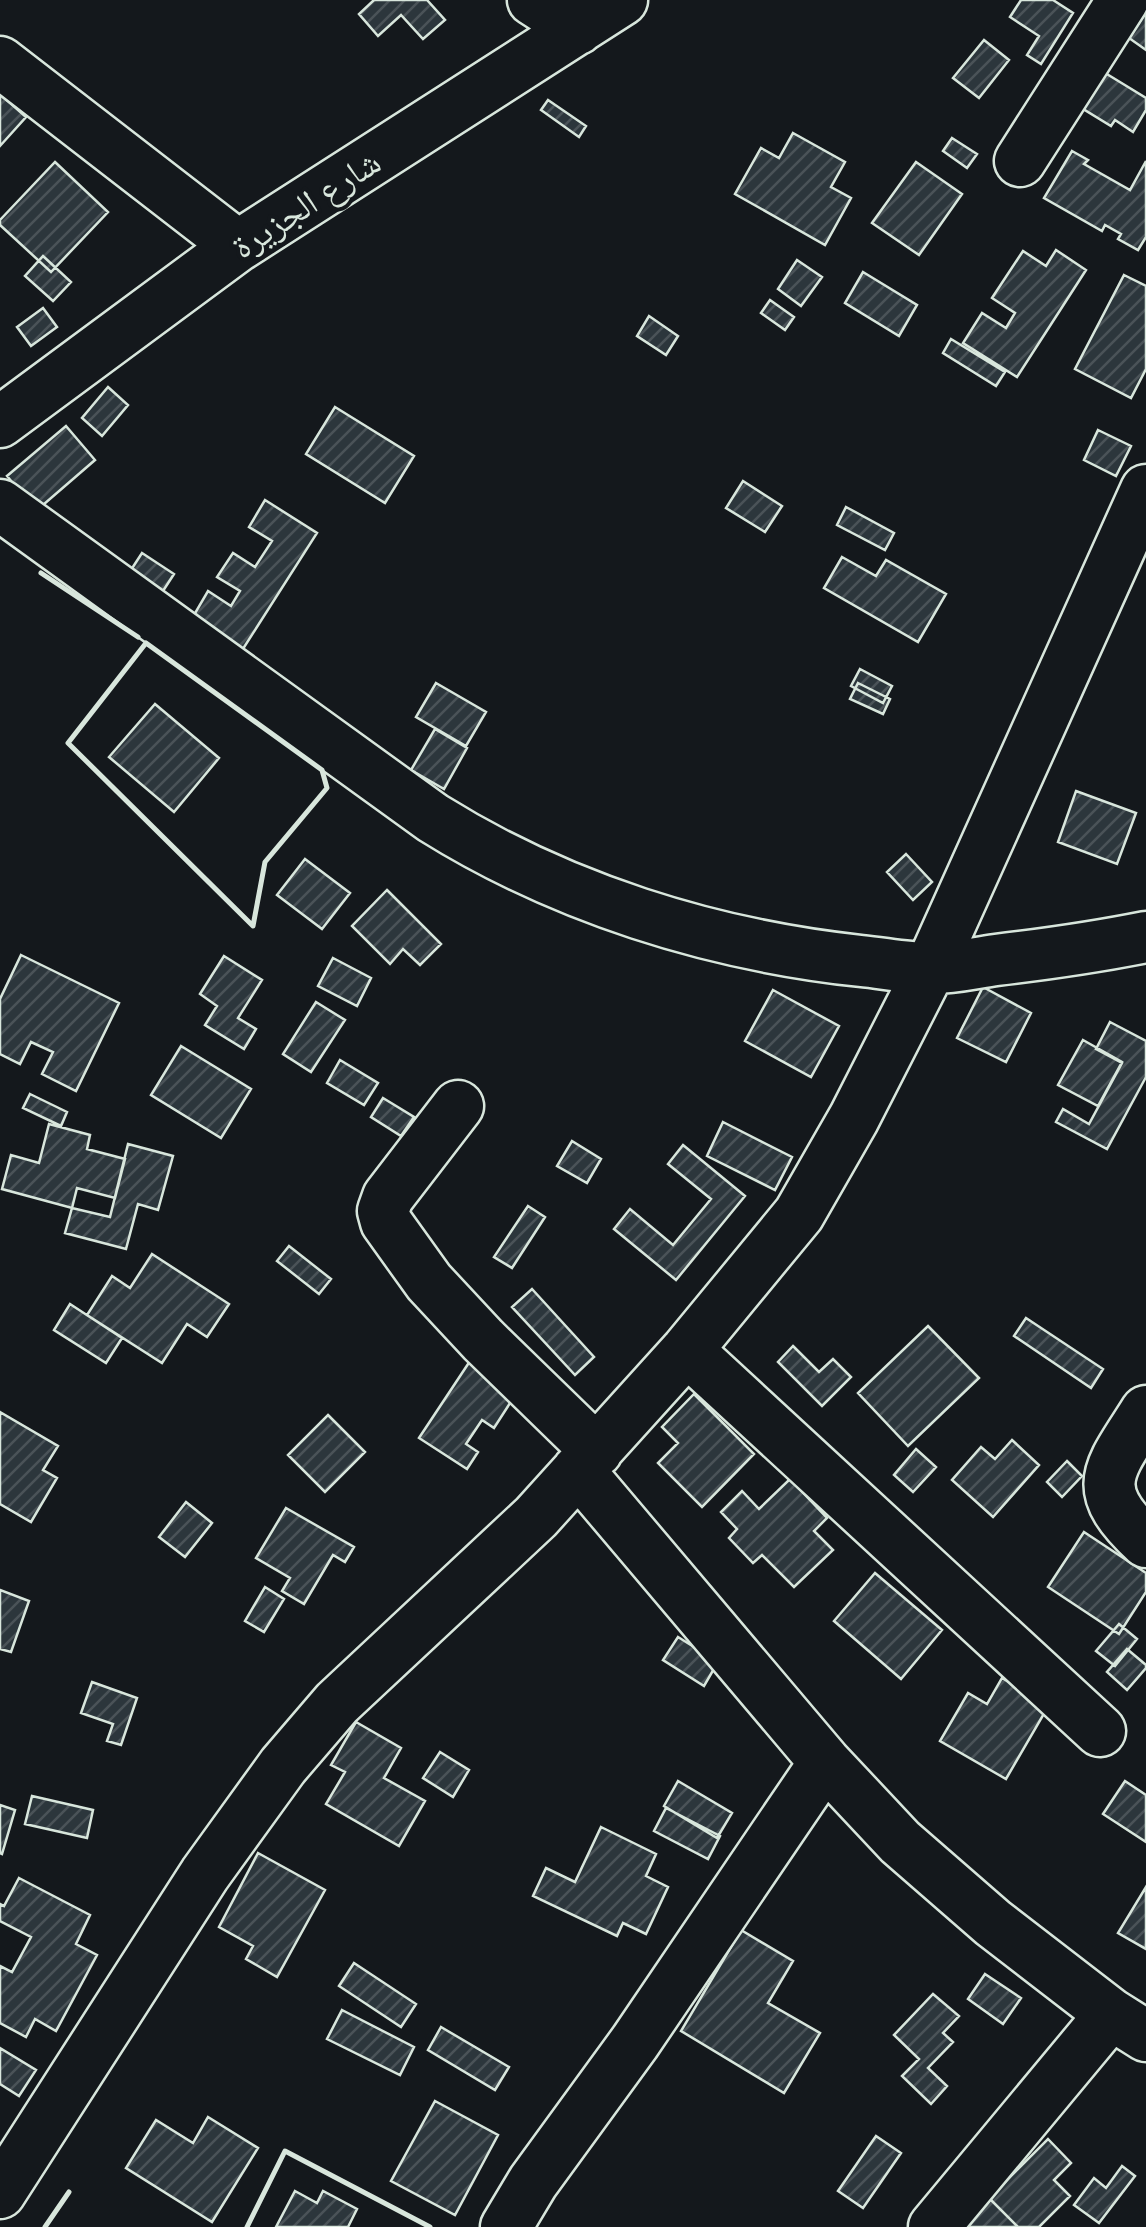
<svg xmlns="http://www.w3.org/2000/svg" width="1146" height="2227" viewBox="0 0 1146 2227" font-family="Figtree,'Noto Naskh Arabic',sans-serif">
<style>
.building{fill:url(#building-hatch);stroke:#d8e6dc;stroke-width:2.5}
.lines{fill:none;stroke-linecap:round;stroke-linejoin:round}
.minor-casing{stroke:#d8e6dc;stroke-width:55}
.minor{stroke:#14181c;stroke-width:50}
.wall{stroke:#d8e6dc;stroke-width:5}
.labels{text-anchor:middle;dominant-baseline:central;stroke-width:8;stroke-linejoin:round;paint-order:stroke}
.street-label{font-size:35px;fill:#d8e6dc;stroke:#14181c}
</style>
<defs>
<pattern id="building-hatch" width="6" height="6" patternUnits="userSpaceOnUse" patternTransform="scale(2.5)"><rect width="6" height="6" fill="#2c363c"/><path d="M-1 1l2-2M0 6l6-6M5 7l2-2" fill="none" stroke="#4a5358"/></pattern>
</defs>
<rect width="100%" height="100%" fill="#14181c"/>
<path class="building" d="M374,0H427L445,20L423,39L401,15L378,36L359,14Z
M1021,0H1053L1073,13L1041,64L1027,55L1039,36L1010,17Z
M1146,12V50L1129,38Z
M984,40L1009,60L979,98L953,78Z
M1097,68L1146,98V110L1133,132L1115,120L1111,126L1075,104Z
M0,94L26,117L0,146Z
M548,100L586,126L579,137L541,110Z
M793,133L845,162L831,187L851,198L825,245L735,194L761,148L779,158Z
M952,138L977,154L967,168L943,151Z
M1072,151L1088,160L1084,164L1130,190L1146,161V237L1138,250L1118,239L1121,234L1105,225L1102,231L1044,198Z
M55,162L108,212L51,272L0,225V220Z
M916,162L962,194L919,255L872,223Z
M1056,250L1086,270L1017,377L963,343L982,313L1006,328L1015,313L992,298L1023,251L1046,266Z
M43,256L71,282L53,301L25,276Z
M797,260L822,277L801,306L778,289Z
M863,272L917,305L899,336L845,303Z
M1124,275L1146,286V369L1131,398L1075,369Z
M770,300L794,317L785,330L761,313Z
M43,308L57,327L31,346L17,327Z
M649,316L678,336L666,355L637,336Z
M951,339L1005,372L996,386L943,353Z
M108,387L128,405L102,436L82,418Z
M335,407L414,456L385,503L306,454Z
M66,426L95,460L36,511L7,476Z
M1098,430L1131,446L1116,476L1084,460Z
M743,481L782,506L765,532L726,508Z
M265,500L317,533L241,652L191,620L208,591L231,606L240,591L217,577L233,553L255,567L272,541L249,527Z
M846,507L894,533L885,550L837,525Z
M142,553L174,574L161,594L129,573Z
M842,557L876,576L886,560L946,594L918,642L824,588Z
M860,669L892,686L883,703L851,686Z
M436,683L486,712L466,746L416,717Z
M858,683L890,699L883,714L850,699Z
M155,704L219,758L174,812L109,757Z
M435,729L467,748L444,789L411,770Z
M1076,791L1136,813L1117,864L1058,842Z
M906,854L932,882L913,900L887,872Z
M305,859L350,893L322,929L277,895Z
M387,890L441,944L420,965L403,949L390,964L352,926Z
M21,955L119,1003L76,1091L42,1074L53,1052L31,1042L20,1064L0,1054V999Z
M224,956L262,980L238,1018L256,1029L244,1049L205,1025L217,1006L200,994Z
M333,958L371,978L357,1006L318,986Z
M983,987L1031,1013L1006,1062L957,1038Z
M773,990L839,1026L811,1077L745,1041Z
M316,1002L345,1020L311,1072L283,1054Z
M1110,1022L1146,1041V1077L1107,1149L1056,1122L1063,1109L1089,1124L1122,1063L1096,1049Z
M1083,1040L1122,1062L1098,1106L1058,1085Z
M181,1046L251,1089L221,1138L151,1095Z
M340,1060L378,1083L364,1105L327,1083Z
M30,1094L67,1112L61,1126L23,1108Z
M383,1098L414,1117L401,1136L371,1117Z
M723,1122L792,1157L775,1190L707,1156Z
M49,1124L90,1135L87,1149L125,1159L115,1198L77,1188L72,1208L2,1189L11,1155L39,1163Z
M572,1141L601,1159L587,1183L557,1166Z
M128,1144L173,1156L158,1210L138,1204L126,1249L65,1233L72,1208L110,1217Z
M683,1145L745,1196L676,1280L614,1229L630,1209L673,1245L711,1199L668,1164Z
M528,1206L545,1217L512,1268L494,1257Z
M289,1246L331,1279L319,1294L277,1261Z
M152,1254L229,1304L207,1337L187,1324L162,1363L87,1315L112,1276L130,1288Z
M532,1289L594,1357L575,1375L512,1307Z
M70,1304L122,1338L106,1363L54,1330Z
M1026,1318L1103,1369L1091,1388L1014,1336Z
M928,1326L979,1378L908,1446L858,1393Z
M793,1346L819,1372L833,1359L851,1377L822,1406L778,1362Z
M476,1352L512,1400L494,1428L482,1420L466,1444L478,1452L467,1469L419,1438Z
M694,1394L754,1454L702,1507L658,1463L678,1443L662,1427Z
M0,1412L58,1446L43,1470L57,1478L31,1522L0,1504Z
M328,1415L365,1452L325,1492L288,1455Z
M1012,1440L1039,1465L993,1517L952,1480L981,1447L995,1459Z
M916,1449L936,1467L913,1492L894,1475Z
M1067,1461L1082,1476L1062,1497L1047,1482Z
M790,1479L827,1518L814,1531L833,1550L794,1587L762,1555L753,1563L729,1538L737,1529L721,1512L742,1491L759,1509Z
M186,1502L212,1523L185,1557L159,1537Z
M286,1508L354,1547L345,1562L333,1555L304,1604L282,1591L290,1578L256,1558Z
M1084,1532L1146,1573V1592L1119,1634L1048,1587Z
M875,1573L942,1630L901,1679L834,1621Z
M265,1587L284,1599L264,1632L245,1621Z
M0,1590L29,1601L11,1652L0,1649Z
M1119,1624L1137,1639L1115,1666L1096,1651Z
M678,1637L718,1662L704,1686L663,1660Z
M1127,1649L1146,1665V1668L1127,1690L1107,1672Z
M1002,1678L1049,1705L1006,1779L940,1741L968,1693L987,1704Z
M92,1682L137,1698L121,1745L107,1741L113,1724L81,1713Z
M356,1722L401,1748L384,1778L425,1801L399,1846L326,1804L345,1772L331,1765Z
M440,1752L469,1770L453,1797L423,1778Z
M678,1781L732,1813L717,1838L664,1806Z
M1125,1781L1146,1795V1842L1103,1814Z
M32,1796L93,1810L87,1838L25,1824Z
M0,1805L15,1810L2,1854L0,1853Z
M666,1808L720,1836L708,1859L654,1831Z
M601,1827L656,1854L646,1876L668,1887L646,1934L623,1923L617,1936L533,1896L546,1868L575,1882Z
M258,1853L325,1890L277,1977L246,1959L253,1946L219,1927Z
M19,1878L90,1915L76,1944L97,1955L56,2031L35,2019L26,2037L0,2023V1966L12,1972L31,1937L0,1921V1904L4,1906Z
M1146,1887V1949L1118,1933Z
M741,1930L793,1961L768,2003L820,2033L784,2093L681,2031Z
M354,1963L416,2004L401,2027L339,1986Z
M985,1974L1021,1998L1003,2024L968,1999Z
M933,1994L959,2016L943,2033L953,2042L928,2068L947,2086L931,2104L902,2076L919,2059L894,2035Z
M342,2010L414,2047L400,2075L327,2039Z
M441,2027L509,2067L495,2090L428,2050Z
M0,2048L36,2070L19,2096L0,2084Z
M435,2101L498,2135L455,2215L391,2181Z
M208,2117L258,2148L212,2222L126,2168L156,2120L193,2143Z
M876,2136L901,2153L863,2208L838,2191Z
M1048,2139L1071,2163L1054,2180L1070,2196L1039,2227H1018L989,2198Z
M1122,2166L1135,2176L1099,2223L1074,2205L1094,2178L1106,2188Z
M295,2191L317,2203L323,2191L357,2209L348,2227H276Z
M989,2198L1018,2227H963Z"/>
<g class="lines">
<defs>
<path id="minor" d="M533,0L578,29
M0,62L238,246
M1020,161L1123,0
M0,422L238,246L622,0
M0,505L433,818C561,898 711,945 861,961C883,963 906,968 929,968C951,969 974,963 996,960C1047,954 1096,947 1146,937
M458,1106L388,1197L383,1211L386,1222L429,1282L483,1340L597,1451
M687,1350L1100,1731
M1146,1411C1110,1469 1086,1487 1146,1542
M578,1470L825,1762L900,1842L993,1923L1111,2014L934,2227
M1111,2014L1146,2036
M0,2193L205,1874L283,1766L337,1703L536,1517L687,1350L799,1214L854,1118L930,969L1146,490
M506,2227L533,2182L635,2042L825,1762"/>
</defs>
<use href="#minor" class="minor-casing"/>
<use href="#minor" class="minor"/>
<path class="wall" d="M41,573L138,637
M146,643L322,770L327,788L265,862L253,926L68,743Z
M45,2227L69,2192
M247,2227L285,2151L430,2227"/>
</g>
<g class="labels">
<g class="street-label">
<text transform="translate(306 204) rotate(-33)">شارع الجزيرة</text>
</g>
</g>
</svg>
